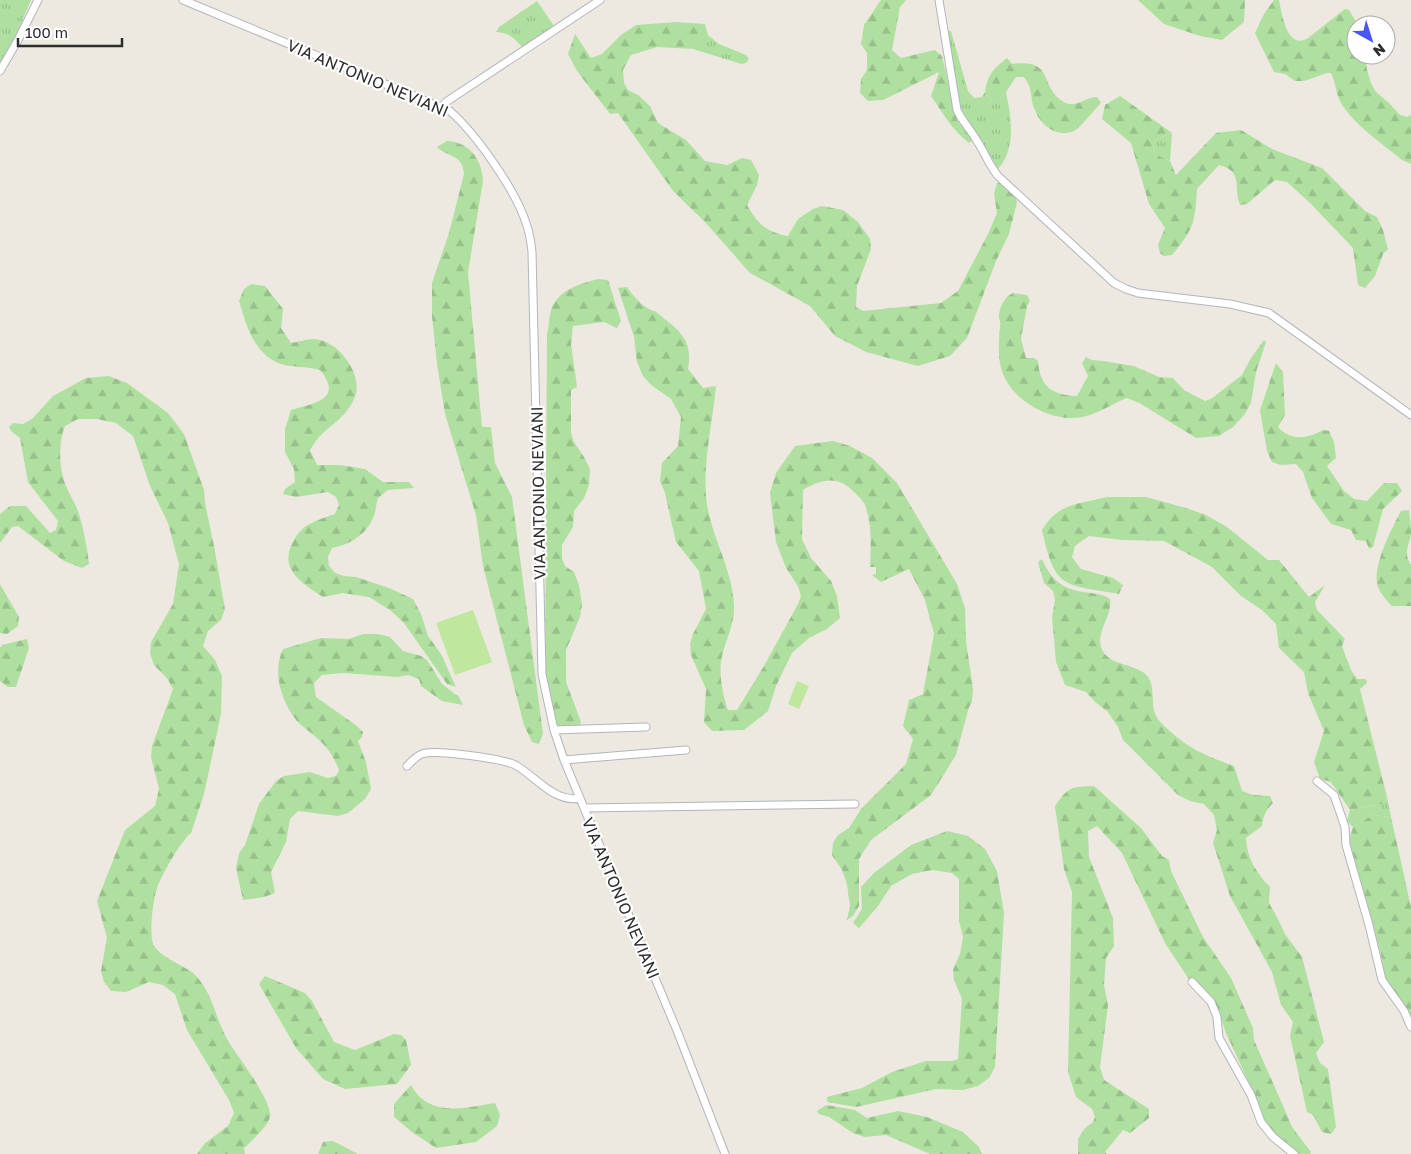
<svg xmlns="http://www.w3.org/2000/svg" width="1411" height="1154" viewBox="0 0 1411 1154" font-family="'Golos Text',sans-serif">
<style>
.grass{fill:url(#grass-tufts)}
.forest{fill:url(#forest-firs)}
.pitch{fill:#bfe79d}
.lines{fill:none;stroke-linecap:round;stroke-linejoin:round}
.minor-casing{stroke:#b3b4bf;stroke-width:9}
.minor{stroke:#fff;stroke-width:7}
.labels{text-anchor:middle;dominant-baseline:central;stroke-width:4.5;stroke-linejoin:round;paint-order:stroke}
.street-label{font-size:16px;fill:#2d2d2d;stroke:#fff}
</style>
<defs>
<pattern id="grass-tufts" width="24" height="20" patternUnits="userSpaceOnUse" patternTransform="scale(1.25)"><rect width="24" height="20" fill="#afe0a0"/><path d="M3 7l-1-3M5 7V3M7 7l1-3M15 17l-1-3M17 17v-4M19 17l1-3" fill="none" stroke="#97c08a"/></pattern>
<pattern id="forest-firs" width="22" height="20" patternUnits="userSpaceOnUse" patternTransform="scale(1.25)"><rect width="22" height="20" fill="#afe0a0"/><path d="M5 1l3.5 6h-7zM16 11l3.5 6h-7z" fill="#97c08a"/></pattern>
</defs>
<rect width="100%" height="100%" fill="#ede9e0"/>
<path class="grass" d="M0,0H31L17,33L0,64Z
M537,1L554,26L522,47C513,37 509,33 496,32L499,27Z
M947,31H951L968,91L974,98L982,97L985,92L992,101H997L1006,92C1011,117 1017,148 998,169L959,107Z
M708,35L719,44L746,55L749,59L746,63L741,64L693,49L704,40Z
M1172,133L1170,161L1155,154L1153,144L1159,138Z
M1387,797L1391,817L1373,815L1353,827L1347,821L1350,810L1383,804Z"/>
<path class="forest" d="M881,0H906L900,7L892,50L901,58L935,50L942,56L957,120L973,140L969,143C952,130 943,113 931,96L939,72L883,100L868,101L860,93L861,79L867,70V53L861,44L864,25Z
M1138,0H1245L1244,22L1222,40L1200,36L1164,24Z
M1274,0H1279C1282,14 1287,51 1308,38L1345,9L1349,10L1358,25H1356V55H1365L1367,70L1371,83L1376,92L1389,103L1400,115L1407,117L1411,115V164L1402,160C1383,144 1354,125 1341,103C1336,95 1336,83 1331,73H1327L1304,81H1295L1285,74L1274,72L1255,33L1264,14Z
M676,22L705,24L708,35L705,40L693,49L657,47L631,55L623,70L624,83L628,90L638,95L650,106L658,123L686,140L705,161L727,165L742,158L751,160L759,175L757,185L747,205C758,224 766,232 788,236L798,219L813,209L822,206L843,210L858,222L870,239L871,249L857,286L856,307L863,311L941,303L958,291L988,234L997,213L994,194L997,183H1003L1015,194L1017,202L1009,234L996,261L967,338L950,356L918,366L866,352L835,336L810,306L750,273L705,222L673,191L618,113L610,114L577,71L568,54L575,34L591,58L602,54L621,35L636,25Z
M1007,58L1012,64C1056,58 1038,87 1064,102C1076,109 1085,97 1097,97L1101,103C1095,109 1081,127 1074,131C1057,138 1041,126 1035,110C1029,97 1034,90 1024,77H1016L1006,92L997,101H992L985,92C988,74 993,69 1007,58Z
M1120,96L1172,133L1159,138L1153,144L1155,154L1170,161L1176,175L1216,133L1241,130L1272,149L1322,168L1365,211L1377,217L1383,230L1388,249L1383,254L1375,276L1365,288L1358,285L1353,248L1310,203L1287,182L1275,180L1247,204L1240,205C1233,188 1244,171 1219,165L1197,189C1195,222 1194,229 1172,255L1164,256L1160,253L1158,245L1165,228L1149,204L1131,143L1102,119L1105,105Z
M447,141C469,142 482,159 483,181L468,272L482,427H491L495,463L512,497L543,734L539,744L532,742L524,725L483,566L476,515L445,414L437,364L432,316V283L449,233L464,174C463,154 448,158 437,147Z
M598,279L608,280L621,321L617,328L604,322L573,326L571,344L577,387L571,390V433L574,442L584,457L590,469L589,485L584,498L574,511L573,527L562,545V558L565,566L574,572L579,585L582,605L580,617L566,650V682L581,722L579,727L559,729L554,724L545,674L547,335C549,327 549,315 552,307C561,289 579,284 598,279Z
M251,284L265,286L283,309L281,328L291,343C298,342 306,339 314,339C339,340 367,378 353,401C344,419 331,424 319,437C315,441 313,446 310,450L317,465H340L365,469L383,482H409L414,488L388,490L378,498C376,504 376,512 373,518C366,535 349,545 332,548L328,557L329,566L335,573L344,576L356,577L389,588L413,599L421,614L428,636L441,654L456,687L447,684L404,623L390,610L369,597L343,593L323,597C302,583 277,569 294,540C298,533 303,527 310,524C318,519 327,517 335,514L339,505L336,497L328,492L296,497L283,494L285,489L295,482L294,469L285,452V429L291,410C314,403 344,400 320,370C307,366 290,368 278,363C253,352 246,324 239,301L244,289Z
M627,287C632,295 645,310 655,311C676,329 694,337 688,369L703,388L716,386C713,420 703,462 706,496C709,534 733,568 734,606C735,625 724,643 721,661C719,676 723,696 728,710H737L764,666L798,604L801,596L798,586L786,568L776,542L770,493L776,473L795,446L833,441L850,446L872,458L897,483L957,584L965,608L966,641L973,689L972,702L969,707L956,755L931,795L871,840L859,859V906L853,916L847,920L850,906L847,884L842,870L832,855L833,843L838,835L849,828L861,809L906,764L913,739L903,726L909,700L923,694L934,634L925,600L909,569L881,582L872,575L876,574V567H870C871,547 872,524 865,505C863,500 858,496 855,493C838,475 822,479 803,490L802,539L811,558L831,581L837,596L840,618L827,629L809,638L792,653L776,686L768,711L744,730L712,731L704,722L706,689L691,655L690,644L693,634L706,609L699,571L676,542L665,493L660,481L662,463L678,446L681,417L671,399L651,385L643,376L637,362L634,337L618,288Z
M1013,293L1027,295L1030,301L1027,306L1021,339L1026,358H1034L1038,361C1040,387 1052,395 1077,396L1088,376L1082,363L1086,357L1092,360L1103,361L1134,366L1159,377L1173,378L1184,390L1205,401L1211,399L1242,375L1251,358L1264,340L1266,342L1256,372L1251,403L1245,414L1233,427L1219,436L1196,438L1141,404L1127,398C1109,405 1094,417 1074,418C1046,419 1011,399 1002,371C997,357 999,340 1000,326C1001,323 1000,321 999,318C998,309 1005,296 1013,293Z
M1276,363L1283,372L1285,415L1278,427C1290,441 1307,439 1323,430L1329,431L1334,442L1336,458L1327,466L1344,491L1354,499L1367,501L1384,483H1397L1402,491L1383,509L1373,547L1369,549L1366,541L1356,540L1351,530L1331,524L1312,498L1303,472L1296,464L1280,465L1272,462L1267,451L1260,410Z
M109,376L127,383L168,413L184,434L204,490L205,503L214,546L225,609L221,620L208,631L203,646L215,660L222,676L221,714L204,794L191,833C182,839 161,876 157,888C153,900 149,932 153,944C158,956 183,965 193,973C214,992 215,1021 230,1044C239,1058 272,1101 270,1116C269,1126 251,1141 244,1148L245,1154H197L205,1143L228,1126L234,1113L229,1100L187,1030L175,994L163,985L149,982L126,992L111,991L104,982L101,971L107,938L97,901L125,830L155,806L159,789L151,757L152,746L173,689L167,678L154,665L150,653L151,642L173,604L179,564L168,523L150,486L133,436L116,423L97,419H78L65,426C58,443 59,469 66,486C70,496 76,504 79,514C84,530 87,547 89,564L82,568L64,561L18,526L12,527L0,543V514L10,506H26L50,533L56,530L58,521L28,482L20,438L11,431L9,427L13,423L23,424L32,419L53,396L86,378Z
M1107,497H1146L1186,508L1206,515L1227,527L1268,560H1279L1309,597L1325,585L1315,602L1317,610L1345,639L1342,646L1351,670L1357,679H1366L1367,683L1360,689L1387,797L1383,804L1350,810L1331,782L1320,779L1314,762L1324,731L1308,693L1304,672L1279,648L1276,624L1262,610L1241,596L1212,567L1164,541L1123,540L1089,536L1075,546L1072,557L1081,569L1113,578L1123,585L1119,594C1063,584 1055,590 1042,530C1058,503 1079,504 1107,497Z
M1409,510C1410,518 1411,526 1411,534C1409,545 1403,554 1411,565V606H1392C1387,601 1381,594 1378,587C1371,568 1392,528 1401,511Z
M1042,559C1053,584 1066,590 1091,593C1098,594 1105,595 1110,599C1113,615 1096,631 1101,647C1108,668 1137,662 1148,677C1155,687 1151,703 1155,714C1160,726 1190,748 1202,753C1212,758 1223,762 1234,766L1242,791L1253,795L1270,796L1273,803C1266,810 1263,816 1262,826L1246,838C1247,858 1256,873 1270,887L1269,903L1278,919L1285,934L1302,957L1324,1042L1316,1053L1320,1063L1328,1069L1336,1127L1331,1134L1322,1132L1313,1115L1307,1112L1290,1036L1293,1022L1281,1005L1272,972L1230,896L1213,843L1217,830L1214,815L1204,804L1190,801L1178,795L1123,740L1118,727L1107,711L1095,702L1086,692L1065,685L1056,662L1052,617L1055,600L1053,591L1044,583L1038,562Z
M0,584L19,617L18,626L7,634L0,633Z
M363,634H378L390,637L403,651L421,656L427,660L442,684L459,697L463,705L442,701L421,686L419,679L408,675L398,677L343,673L322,675L314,683L316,697L357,726L363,732L362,737L358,741L366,762L371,789L365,799L348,813L338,816L298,811L290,819L286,842L271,872L275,893L264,897L243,900L236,868L239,853L245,845L259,804L276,781L284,776L310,772L328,778L336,776L339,770C335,759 328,748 320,741C313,733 303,728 297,721C281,702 272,671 283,649L321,638L349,639Z
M27,639L29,648L16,687H8L0,681V648L2,645Z
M1094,786L1141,828L1162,856L1169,860L1171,871L1203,937L1231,978L1253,1028L1254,1040L1287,1115L1292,1127L1311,1152L1310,1154H1300L1270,1132L1262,1117L1256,1098L1226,1033L1218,1009L1196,990L1165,943L1122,853L1097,826L1088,831L1089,857L1113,918L1114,946L1106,958L1104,985L1108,1005L1100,1067L1104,1080L1149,1109V1118L1130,1133L1123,1130L1105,1152L1107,1154H1078V1139L1085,1128L1093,1122L1095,1117L1092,1109L1076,1097L1068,1072L1072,892L1064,869L1055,806C1069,786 1071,787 1094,786Z
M1373,815L1391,817L1411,907V1019L1384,977L1381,954L1349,840L1353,827Z
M947,831L968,836L985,849L997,871L1004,913L995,1067L989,1078L978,1086L963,1090L936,1089L856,1107L827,1102V1097L862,1088L892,1072L926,1061H952L958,1059L962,999L954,980L953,970L960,954L963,937L959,921V879L952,873L932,870L912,874L891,886L878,906L859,928L853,923L862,909L861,887L874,873L911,845Z
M265,976L305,993L312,1001L334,1042L355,1050L394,1034L401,1035L406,1040L411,1065L397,1084L345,1089L323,1079L296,1048L259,984Z
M411,1085C429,1118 464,1108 495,1103L500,1115L497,1126L476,1142L436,1148L412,1132L394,1117V1104Z
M826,1105L855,1110L867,1118L898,1111L927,1117L963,1132L979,1147L982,1154H930L886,1135L864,1137L853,1133L829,1117L819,1114L817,1111Z
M332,1141H333L358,1154H318L323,1142Z"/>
<path class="pitch" d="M473,610L492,662L455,675L436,623Z
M797,681L809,686L799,709L788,704Z"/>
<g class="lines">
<defs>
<path id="minor" d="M183,0L450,111C477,135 517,192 527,226C530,234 531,243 532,252L542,674L554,730L564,760L678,1033L725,1154
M939,0L957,110C962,121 971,130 977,141C985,153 989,165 998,176L1114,283L1126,289L1138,293L1230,304L1269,313L1411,415
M0,71L18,40L38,0
M442,107L446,102L600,0
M554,730L646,727
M564,760L686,750
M407,766C411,762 416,756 422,754C434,749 506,759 517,766C537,778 555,803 580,798
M1317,781L1334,795L1345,827L1346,845L1369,925L1382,980L1404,1011L1411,1027
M584,808L855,804
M1192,982L1211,1002L1217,1017L1219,1038L1251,1095L1261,1122L1273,1137L1294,1154"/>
</defs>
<use href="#minor" class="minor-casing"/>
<use href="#minor" class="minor"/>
</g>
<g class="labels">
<g class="street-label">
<text transform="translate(368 78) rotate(23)">VIA ANTONIO NEVIANI</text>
<text transform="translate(538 493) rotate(-91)">VIA ANTONIO NEVIANI</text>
<text transform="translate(621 898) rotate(67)">VIA ANTONIO NEVIANI</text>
</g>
</g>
<g transform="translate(1371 40) rotate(141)"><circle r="24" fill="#ffffff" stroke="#ababab"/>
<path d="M0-4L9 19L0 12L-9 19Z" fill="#4a56f1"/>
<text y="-8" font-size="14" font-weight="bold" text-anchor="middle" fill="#2d2d2d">N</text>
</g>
<path d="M18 38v8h104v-8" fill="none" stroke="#2d2d2d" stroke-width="2.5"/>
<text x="25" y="38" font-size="15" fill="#2d2d2d" stroke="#ffffff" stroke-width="4" paint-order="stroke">100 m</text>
</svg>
